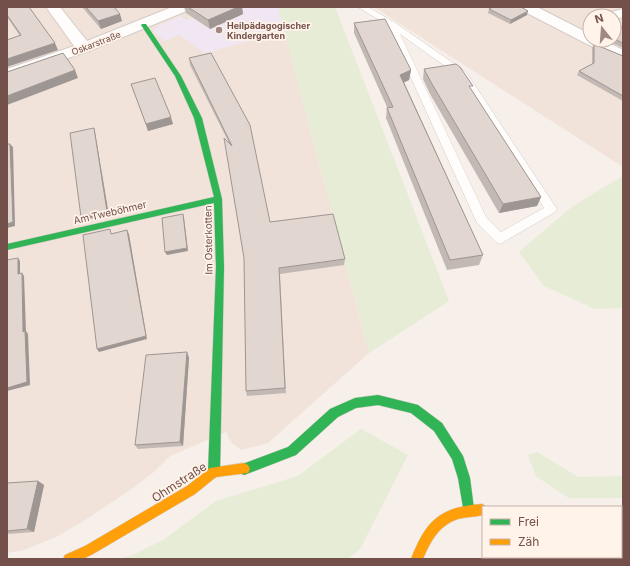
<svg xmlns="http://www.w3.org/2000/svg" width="630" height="566" viewBox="0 0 630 566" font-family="Inter,sans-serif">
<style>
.residential{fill:#f1e3da;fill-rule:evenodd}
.education{fill:#f0e7f2}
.green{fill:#e6ecd5}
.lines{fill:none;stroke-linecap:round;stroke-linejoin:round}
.lane-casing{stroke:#d4cbc7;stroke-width:1}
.street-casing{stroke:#d4cbc7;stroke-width:2}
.fast-casing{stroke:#d5cac6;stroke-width:1}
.slow-casing{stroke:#d5cac6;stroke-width:1}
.lane{fill:#fefdfc;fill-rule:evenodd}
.street{fill:#fefdfc;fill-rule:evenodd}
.fast{fill:#30b455;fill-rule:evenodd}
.slow{fill:#ff9f0a;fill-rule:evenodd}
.wall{fill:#c2b8b4}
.shaded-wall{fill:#9e9692}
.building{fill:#e2d6d1;stroke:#9e9692}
.poi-dot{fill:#a18882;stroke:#fff3ea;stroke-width:1.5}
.labels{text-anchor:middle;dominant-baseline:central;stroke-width:3.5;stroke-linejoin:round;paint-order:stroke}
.far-poi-label{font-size:9px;font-weight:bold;fill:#73514a;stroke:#fff3ea;text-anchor:start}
.far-street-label{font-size:9px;fill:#73514a;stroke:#fff3ea}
.street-label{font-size:10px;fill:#73514a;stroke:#fff3ea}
.near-street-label{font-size:12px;fill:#73514a;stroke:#fff3ea}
</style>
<rect width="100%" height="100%" fill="#f6efea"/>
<path class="residential" d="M7,7H278L369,353L268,443L241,450L231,442L226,432L170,456L155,471L133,488L82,522L58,536L24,550L7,553Z
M374,7H623V167ZM590,16H614V40H590Z"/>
<path class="education" d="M202,7H278L285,32L205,53L179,35L165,41L154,32L155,28L180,16L186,20L198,15Z"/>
<path class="green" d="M278,7H335L449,301L369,353Z
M623,176V308L595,309L544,286L519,252L573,206Z
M361,429L408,455L360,549L348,559H119L133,555L163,540L216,501L298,476Z
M537,452L578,477L623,476V498H569L536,476L528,455Z"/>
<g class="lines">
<defs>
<path id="lane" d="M358,7H368L394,22L466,72L555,206L557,209L555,212L500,244L496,242L477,223L387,25ZM400,34L459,76L544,208L501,232L486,217Z"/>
<path id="street" d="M46,7H60L87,41L172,7H191L189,10L89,51L7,79V69L74,46Z
M519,7H537L590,34V40H603L623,50V61L585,43L521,10Z
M623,9V17L614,20V16H605L607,13Z"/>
<path id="fast" d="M142,24H146L181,76L202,118L222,199L224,267L220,472L218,476L214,478L210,476L208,472L216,267L214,203L7,250V244L214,197L194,118L175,76L141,25Z
M378,395L418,405L442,423L463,456L470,478L474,509L472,513L468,515L464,513L458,478L452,459L434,431L411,413L378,405L356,408L338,417L296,455L244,475L240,473L238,469L240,465L288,447L330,409L355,398Z
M541,557H553L554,559H542Z"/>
<path id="slow" d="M244,463L248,465L250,469L248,473L216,477L195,494L93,554L83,559H63L65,555L85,546L187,486L210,468Z
M482,504L487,507H483V515C475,517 466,517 458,519C439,525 430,542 423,559H411C426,521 439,507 482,504Z"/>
</defs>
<use href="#lane" class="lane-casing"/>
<use href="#street" class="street-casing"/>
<use href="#fast" class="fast-casing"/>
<use href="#slow" class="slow-casing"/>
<use href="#lane" class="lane"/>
<use href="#street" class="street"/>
<use href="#fast" class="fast"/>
<use href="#slow" class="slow"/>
</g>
<path class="wall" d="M7,7L58,50L20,36L7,17Z
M82,7H114L122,21L101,29Z
M184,7H242L243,14L210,29L186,13Z
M489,9L527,15L510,24L488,13Z
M354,23L411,70L409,80L404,82L483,255L479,265L447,270L386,118L387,107L354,33Z
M623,28V48L606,40H614V32Z
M594,44L623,56V101L577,75L579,71L592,64V48Z
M189,58L270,222L345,259L344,265L280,274L286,393L247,396L246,391L244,258L228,141L190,65Z
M424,69L471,90L541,197L537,206L499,213L430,94L423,79Z
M131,84L173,124L148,131Z
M187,352L189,358L183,446L138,449L135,445Z
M38,481L44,485L34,532L7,534V483Z"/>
<path class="shaded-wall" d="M238,7H242L243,14L210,29L208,20Z
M528,11L527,15L510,24L511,20Z
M120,14L122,21L101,29L98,21Z
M55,43L58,50L7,67V59Z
M75,70L78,78L7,105V96Z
M411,70L409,80L399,85L400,75Z
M171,117L173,124L148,131L146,124Z
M94,128L95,132L109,215L83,220L81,217Z
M10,144L13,147L15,226L7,228Z
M541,197L537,206L499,213L503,204Z
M183,214L184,218L188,251L167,255L165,252Z
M127,230L129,234L147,339L99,352L97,349Z
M18,258L20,261V277L18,274Z
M22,273L24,276L26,331L28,334L30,385L7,391V388L23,332Z
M187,352L189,358L183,446L180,442Z
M38,481L44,485L34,532L27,529Z"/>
<path class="building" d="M7,7H29L55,43L7,59V40L21,35L7,15Z
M86,7H114L120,14L98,21Z
M188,7H238L208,20Z
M493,7H521L528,11L511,20L489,9Z
M385,19L411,70L400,75L483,255L450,260L387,108L393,107L354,23Z
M621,27L623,28V43L614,39V32Z
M594,44L623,56V96L579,71L594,63Z
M63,53L75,70L7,96V72Z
M211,53L250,125L270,222L333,214L345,259L279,268L285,388L246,391L244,258L224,138L232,146L189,58Z
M456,64L460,67L473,86H469L541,197L503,204L432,84L424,69Z
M155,78L171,117L146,124L131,84Z
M94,128L107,211L81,217L70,133Z
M7,144H10L13,222L7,224Z
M183,214L187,248L165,252L162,218Z
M110,229L111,234L127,230L146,336L97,349L83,235Z
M18,258V274L22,273L23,332L25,331L27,382L7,388V260Z
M187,352L180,442L135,445L146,355Z
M38,481L27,529L7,531V483Z"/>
<circle class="poi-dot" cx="219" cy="30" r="4"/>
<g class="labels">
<g class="far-poi-label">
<text x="227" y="25">Heilpädagogischer<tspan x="227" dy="10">Kindergarten</tspan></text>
</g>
<g class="far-street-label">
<text transform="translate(96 43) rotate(-21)">Oskarstraße</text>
</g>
<g class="street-label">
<text transform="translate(110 212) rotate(-13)">Am Tweböhmer</text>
<text transform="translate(208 240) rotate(-91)">Im Osterkotten</text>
</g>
<g class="near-street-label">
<text transform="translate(179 482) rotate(-33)">Ohmstraße</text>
</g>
</g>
<rect width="630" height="566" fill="none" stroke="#73514a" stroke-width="16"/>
<rect x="482" y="506" width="140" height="52" fill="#fff3ea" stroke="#c7b2aa"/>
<rect x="490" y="519" width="20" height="6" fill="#30b455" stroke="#c7b2aa"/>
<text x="518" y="526" font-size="12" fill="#73514a">Frei</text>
<rect x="490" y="539" width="20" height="6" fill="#ff9f0a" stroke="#c7b2aa"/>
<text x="518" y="546" font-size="12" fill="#73514a">Zäh</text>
<g transform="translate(602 28) rotate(343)"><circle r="19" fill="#fff3ea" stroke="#c7b2aa"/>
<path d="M0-3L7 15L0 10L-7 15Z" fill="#a18882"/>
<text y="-6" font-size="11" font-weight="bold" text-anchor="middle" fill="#73514a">N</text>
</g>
</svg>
